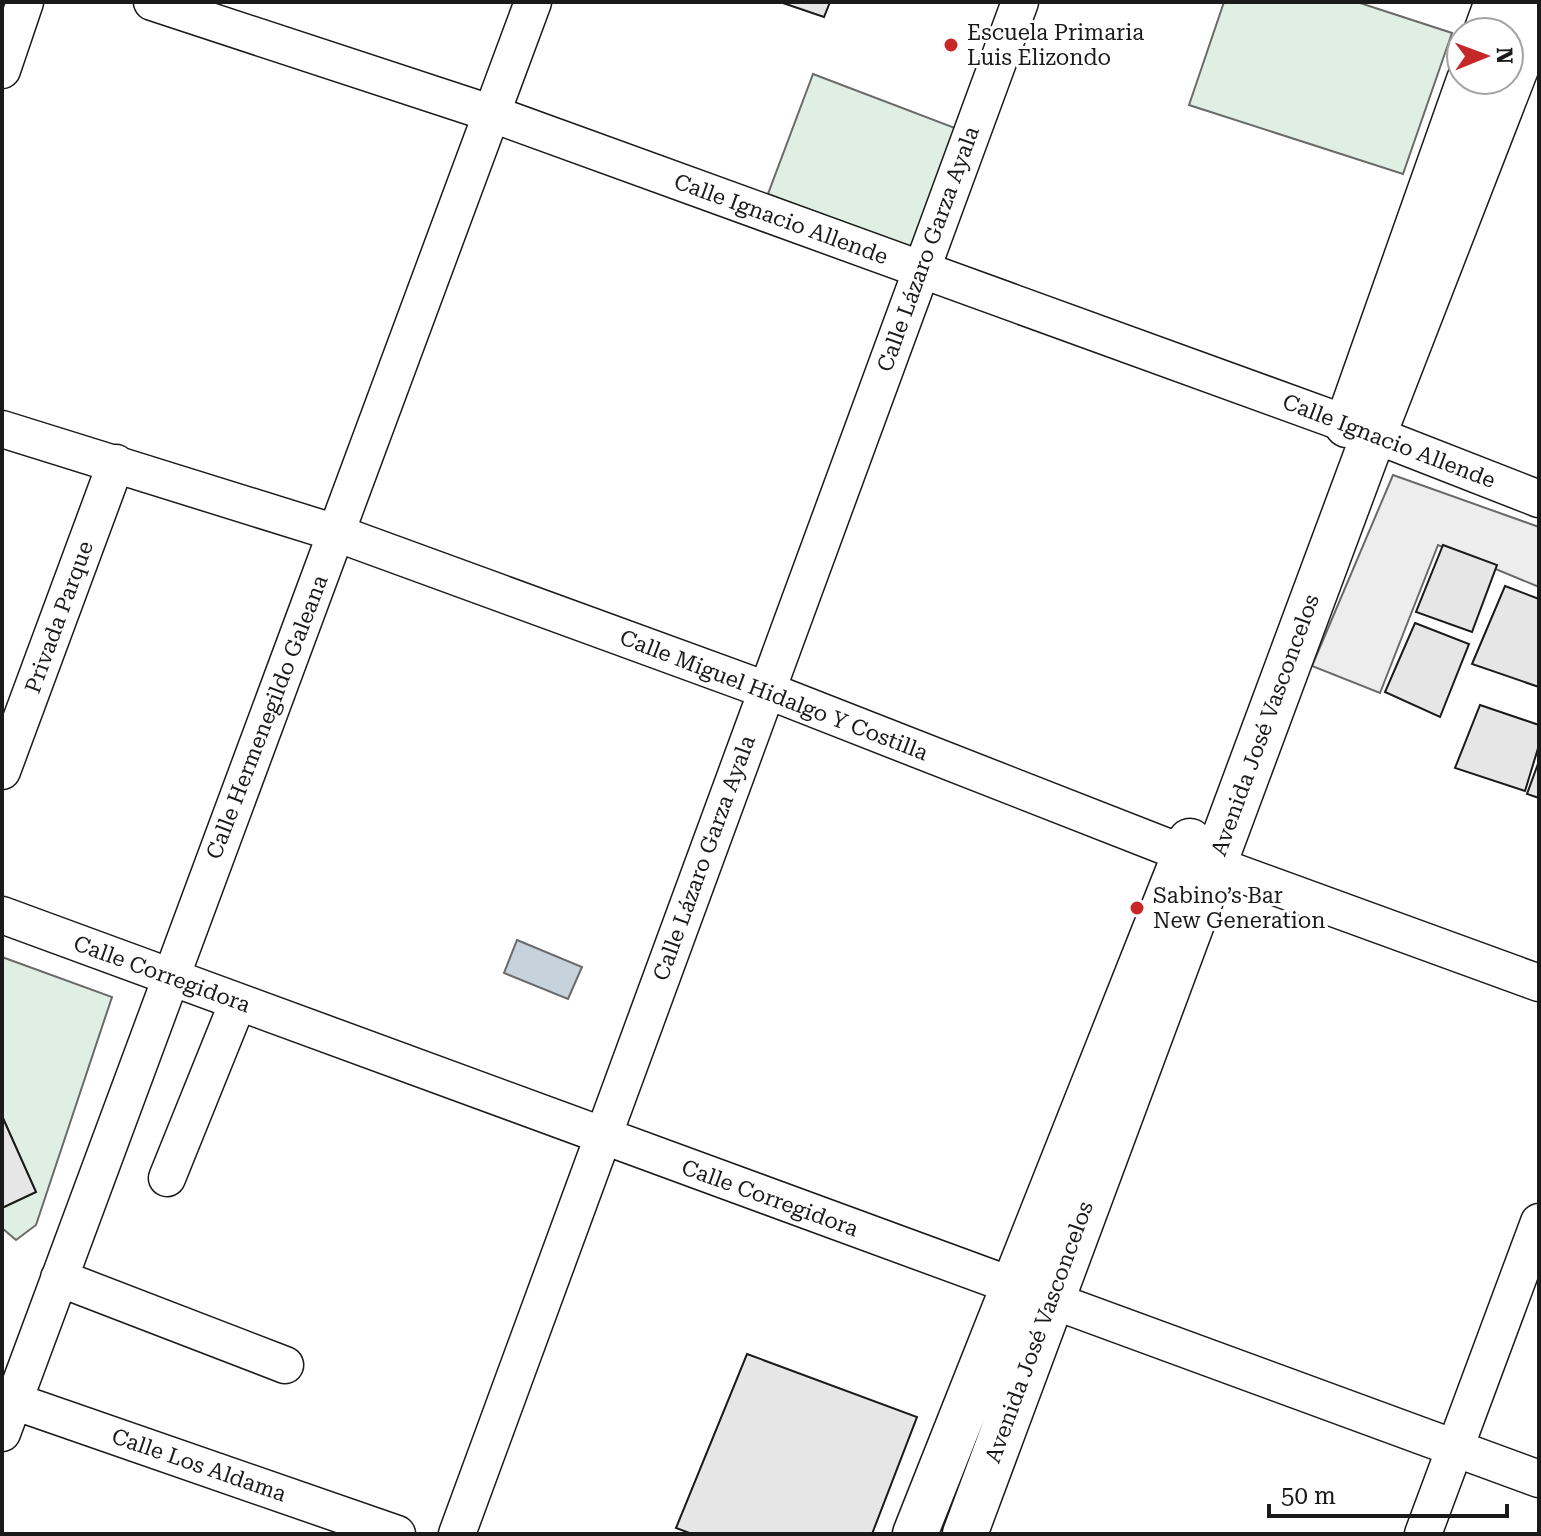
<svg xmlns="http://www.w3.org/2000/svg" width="1541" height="1536" viewBox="0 0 1541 1536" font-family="'Roboto Serif',serif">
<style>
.green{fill:#e0efe3;stroke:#6a6a6a;stroke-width:2}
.parking{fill:#ededed;stroke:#6a6a6a;stroke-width:2}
.water{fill:#c6d2dc;stroke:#6a6a6a;stroke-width:2}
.building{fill:#e6e6e6;stroke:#1a1a1a;stroke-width:2}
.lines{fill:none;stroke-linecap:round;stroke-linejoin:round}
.minor-casing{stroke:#1a1a1a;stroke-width:39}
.major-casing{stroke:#1a1a1a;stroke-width:47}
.minor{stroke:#fff;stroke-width:36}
.major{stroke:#fff;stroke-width:44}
.poi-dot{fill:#c62828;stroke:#fff;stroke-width:3}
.labels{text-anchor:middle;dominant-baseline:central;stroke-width:6;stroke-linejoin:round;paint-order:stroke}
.poi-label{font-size:22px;fill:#1a1a1a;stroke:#fff;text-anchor:start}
.street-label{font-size:22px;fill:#1a1a1a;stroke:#fff}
</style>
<rect width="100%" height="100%" fill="#fff"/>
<path class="green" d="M1224,2H1357L1452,33L1403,174L1189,105Z
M813,74L955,128L911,247L768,194Z
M2,957L112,997L36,1225L16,1240L2,1228V1208L36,1192L2,1116Z"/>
<path class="parking" d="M1393,475L1539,527V587L1438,545L1380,693L1312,666Z"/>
<path class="water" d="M517,940L582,967L568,999L504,973Z"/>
<path class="building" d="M780,2H830L824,17Z
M1443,545L1497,565L1472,632L1416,612Z
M1505,586L1539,599V687L1472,664Z
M1415,623L1469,644L1440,717L1385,692Z
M1480,705L1539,725V745L1525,791L1455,768Z
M1539,761V798L1527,794Z
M2,1116L36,1192L2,1208Z
M747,1354L917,1417L872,1534H692L676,1528Z"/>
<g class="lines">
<defs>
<path id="minor" d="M152,2L490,113L1347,424L1539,499
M2,70L25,2
M2,429L336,533L766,690L1185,854L1539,983
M2,771L116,463
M2,915L1539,1479
M167,1178L238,1002
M59,1278L285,1365
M2,1397L397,1534
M2,1433L533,2
M457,1534L1020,2
M1423,1534L1539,1222"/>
<path id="major" d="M1486,32L1497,2
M1347,425L1469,80
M915,1534L1190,841
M965,1534L1374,434L1539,9"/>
</defs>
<use href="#minor" class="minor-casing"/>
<use href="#major" class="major-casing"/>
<use href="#minor" class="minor"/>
<use href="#major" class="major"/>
</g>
<g class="poi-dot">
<circle cx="951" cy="45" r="8"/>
<circle cx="1137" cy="908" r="8"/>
</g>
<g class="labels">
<g class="poi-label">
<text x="967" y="32">Escuela Primaria<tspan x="967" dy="25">Luis Elizondo</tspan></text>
<text x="1153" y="895">Sabino’s Bar<tspan x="1153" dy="25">New Generation</tspan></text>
</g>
<g class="street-label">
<text transform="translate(781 219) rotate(20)">Calle Ignacio Allende</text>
<text transform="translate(928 249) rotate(-70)">Calle Lázaro Garza Ayala</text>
<text transform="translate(1389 441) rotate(21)">Calle Ignacio Allende</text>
<text transform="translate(59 617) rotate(-70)">Privada Parque</text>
<text transform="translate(774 695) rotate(21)">Calle Miguel Hidalgo Y Costilla</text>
<text transform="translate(267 717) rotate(-69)">Calle Hermenegildo Galeana</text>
<text transform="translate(1265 725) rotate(-70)">Avenida José Vasconcelos</text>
<text transform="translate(704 858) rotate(-70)">Calle Lázaro Garza Ayala</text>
<text transform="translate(162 974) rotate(20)">Calle Corregidora</text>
<text transform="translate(770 1198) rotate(20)">Calle Corregidora</text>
<text transform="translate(1039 1332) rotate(-70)">Avenida José Vasconcelos</text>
<text transform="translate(199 1465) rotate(19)">Calle Los Aldama</text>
</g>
</g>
<rect width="1541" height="1536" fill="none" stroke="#1a1a1a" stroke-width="8"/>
<g transform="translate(1485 56) rotate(89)"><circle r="38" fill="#ffffff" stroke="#a3a3a3" stroke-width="2"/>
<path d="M0-6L14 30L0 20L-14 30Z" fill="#c62828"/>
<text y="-12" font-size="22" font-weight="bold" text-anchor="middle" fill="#1a1a1a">N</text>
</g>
<path d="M1269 1504v12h238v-12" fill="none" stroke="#1a1a1a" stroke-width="4"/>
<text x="1281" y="1504" font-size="24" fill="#1a1a1a" stroke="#ffffff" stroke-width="6" paint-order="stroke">50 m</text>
</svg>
